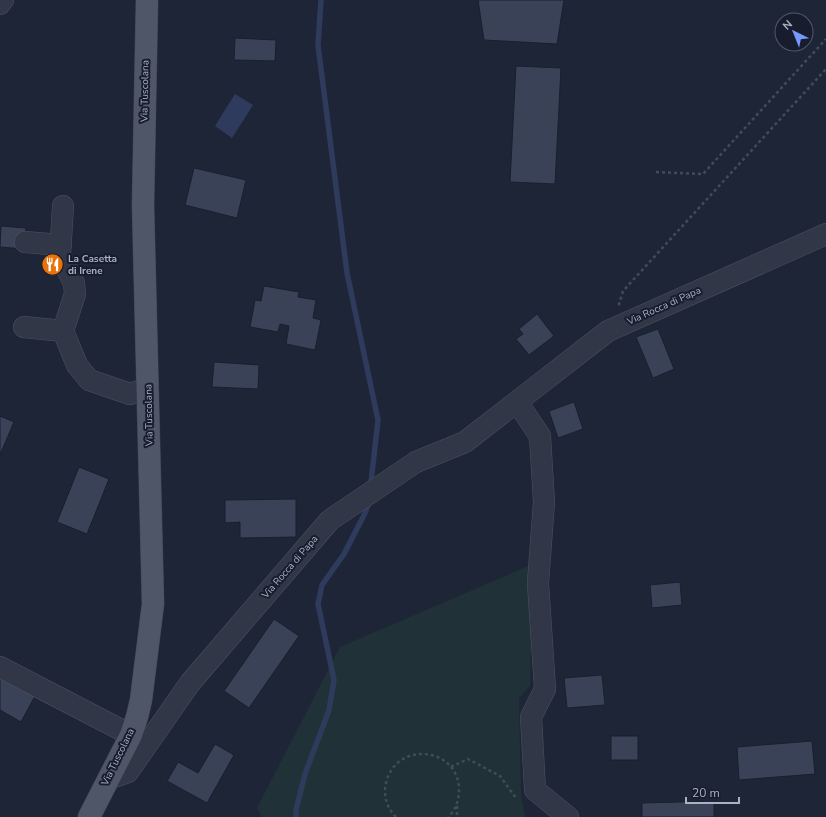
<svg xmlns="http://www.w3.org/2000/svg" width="826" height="817" viewBox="0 0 826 817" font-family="'Nunito Sans',sans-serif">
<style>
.green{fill:#203238}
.water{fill:#2e3b5d}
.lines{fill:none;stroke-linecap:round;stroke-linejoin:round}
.stream{stroke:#2e3b5d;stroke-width:5.5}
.building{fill:#3a4258;stroke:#191f2e}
.minor-casing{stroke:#4c5263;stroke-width:22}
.major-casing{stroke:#3b4151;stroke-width:23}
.path{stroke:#3d4f55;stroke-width:2.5;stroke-dasharray:3 3;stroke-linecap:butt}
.minor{stroke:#313747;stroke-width:21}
.major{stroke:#4f5668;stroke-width:22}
.labels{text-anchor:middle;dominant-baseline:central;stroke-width:4;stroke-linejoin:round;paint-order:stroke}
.street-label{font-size:10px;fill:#abb1c5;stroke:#171d2c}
.poi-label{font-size:10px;font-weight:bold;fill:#abb1c5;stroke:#171d2c;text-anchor:start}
</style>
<rect width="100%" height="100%" fill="#1e2537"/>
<path class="green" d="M533,564L530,686L519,698L521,795L525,817H262L257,808L340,647Z"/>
<path class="water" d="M235,94L253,105L232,138L215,126Z"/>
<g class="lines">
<path class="stream" d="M321,0L318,45L347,273L378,420L371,482
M296,817V810L305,774L329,710L334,680L318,604L322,585L344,554L364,515L370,501"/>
</g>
<path class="building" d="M478,0H564L557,44L484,40Z
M235,38L276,40L275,61L234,60Z
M516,66L561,68L555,184L510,182Z
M194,168L246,180L237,218L185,205Z
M1,226L26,228L24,249L0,247Z
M264,286L299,292L298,297L316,300L313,318L321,320L315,350L286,344L289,326L280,324L278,332L250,327L255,300L261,301Z
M537,314L554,336L529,355L516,339L523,334L519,329Z
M658,329L674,369L653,378L636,337Z
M214,362L259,365L258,389L212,387Z
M574,402L583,429L558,438L549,411Z
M0,416L14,422L0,455Z
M79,467L109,479L87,534L57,522Z
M296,499V537L240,538V522L225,523V500Z
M680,582L682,605L652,608L650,585Z
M274,619L299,636L249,708L224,691Z
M602,675L605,705L567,708L564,678Z
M0,676L35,696L21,722L0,710Z
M611,736H638V760H611Z
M812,741L815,774L739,780L737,747Z
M215,744L234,755L207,803L167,781L178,762L198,773Z
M714,801V817H642V803Z"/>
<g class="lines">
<defs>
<path id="minor" d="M0,4L3,0
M63,206L60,256L74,283L75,294L63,331
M25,242L61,245
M24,327L63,331L77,365L89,380L130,394L148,388
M517,402L540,436L544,502L538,583L545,689L531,717L535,790L568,817
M0,667L131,735
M108,779L128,772L190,683L330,520L416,462L465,442L608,331L826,234"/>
<path id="major" d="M89,817L131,735L137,717L141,700L153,604L143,205L147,0"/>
</defs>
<use href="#minor" class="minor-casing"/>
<use href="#major" class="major-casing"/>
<path class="path" d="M656,172L703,174L826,39
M620,305L619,304L623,291L826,69
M451,767L468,759L500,776L516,798
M457,806V817
M396,817C387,808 383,796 386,783C396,740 458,747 459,789C459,800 456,810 448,817"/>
<use href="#minor" class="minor"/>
<use href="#major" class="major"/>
</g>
<defs>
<symbol id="restaurant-disc" viewBox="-11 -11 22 22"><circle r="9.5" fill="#e8710a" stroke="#171d2c"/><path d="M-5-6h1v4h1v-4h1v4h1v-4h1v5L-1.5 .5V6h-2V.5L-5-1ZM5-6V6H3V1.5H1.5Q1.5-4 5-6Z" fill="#fff"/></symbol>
</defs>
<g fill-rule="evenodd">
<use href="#restaurant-disc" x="40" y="252" width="25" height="25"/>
</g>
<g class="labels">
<g class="street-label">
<text transform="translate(145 91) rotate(-89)">Via Tuscolana</text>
<text transform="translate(664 306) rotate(-24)">Via Rocca di Papa</text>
<text transform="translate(149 415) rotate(-91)">Via Tuscolana</text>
<text transform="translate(290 567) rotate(-49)">Via Rocca di Papa</text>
<text transform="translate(118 757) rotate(-64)">Via Tuscolana</text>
</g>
<g class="poi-label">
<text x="68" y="259">La Casetta<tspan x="68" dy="12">di Irene</tspan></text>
</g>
</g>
<g transform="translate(794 32) rotate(317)"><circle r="19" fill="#171d2c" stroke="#525869"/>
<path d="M0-3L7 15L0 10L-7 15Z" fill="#7798fe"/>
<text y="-6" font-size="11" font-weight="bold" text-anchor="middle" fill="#abb1c5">N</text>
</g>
<path d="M686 797v6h53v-6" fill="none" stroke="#abb1c5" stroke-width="2"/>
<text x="692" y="797" font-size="12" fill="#abb1c5" stroke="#171d2c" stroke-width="3" paint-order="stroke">20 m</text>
</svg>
